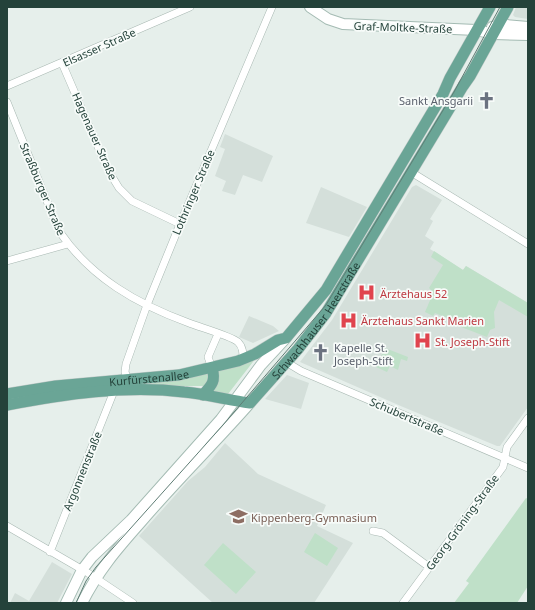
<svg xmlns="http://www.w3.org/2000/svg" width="535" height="610" viewBox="0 0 535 610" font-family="'Noto Sans',sans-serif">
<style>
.built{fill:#d4dfda}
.green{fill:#bfe0c8}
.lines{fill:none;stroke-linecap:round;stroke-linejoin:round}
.street-casing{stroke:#a8b8b2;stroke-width:8}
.secondary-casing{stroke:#a4bbb3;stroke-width:12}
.primary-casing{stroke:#c2cac8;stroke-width:12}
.street{stroke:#fff;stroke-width:7}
.secondary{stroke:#fff;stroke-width:10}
.primary{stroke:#6aa596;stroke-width:11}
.tram{stroke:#5f7d75;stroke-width:1}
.labels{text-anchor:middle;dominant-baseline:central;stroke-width:3.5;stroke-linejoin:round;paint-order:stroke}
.street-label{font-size:11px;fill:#24423a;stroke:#f7fbf9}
.worship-label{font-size:11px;fill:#5b616d;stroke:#f7fbf9;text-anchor:end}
.health-label{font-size:11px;fill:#be3a42;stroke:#f7fbf9;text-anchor:start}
.education-label{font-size:11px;fill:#785e54;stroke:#f7fbf9;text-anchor:start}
</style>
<rect width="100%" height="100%" fill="#e6efeb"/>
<path class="built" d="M516,7H528V19L515,17L513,15Z
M225,134L273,156L262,182L243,175L235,195L222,191L226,181L215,176L225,149L220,147Z
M416,185L442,200L430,219L433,221L425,236L434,242L430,249L463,270L466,266L528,303V407L500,446H497L403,407L300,362L332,320L412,187Z
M321,187L367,207L349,237L306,223Z
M249,316L273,326L279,331L253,343L239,337Z
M287,375L309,383L301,409L265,399Z
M225,443L258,474L326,505L317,526L353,543L314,603H213L139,536L188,481L205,467Z
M52,562L72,574L57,603H10L15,593L29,601Z"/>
<path class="green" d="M434,251L463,270L466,266L528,303V317L499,300L494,312L495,328L490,330L487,337L456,325L457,322L435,313L433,316L425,312L431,298L429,296L432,291L429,288L443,265L431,257Z
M385,348L408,357L407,361L401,359L398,370L390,366L387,372L376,367Z
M256,358L228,394L210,391L217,371Z
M206,374L210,375L206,386H108Z
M526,498L528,499V586L517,603H454L469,583L466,581Z
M315,533L338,548L327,566L304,552Z
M223,543L256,572L236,594L204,565Z"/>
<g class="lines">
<defs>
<path id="street" d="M62,63L108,170L119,188L132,201L180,224
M7,86L190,7
M7,102L59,231C91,278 137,304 189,323C199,327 231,336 238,342C243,347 243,353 243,359
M411,172L528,244
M7,261L68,244
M286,362L301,371L528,468
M212,368L208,357L218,334
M128,380L125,372L126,364L147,305L180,224L272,7
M7,526L88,573L133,603
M373,531L383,533L429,567
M50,552L114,391
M403,603L503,467L507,447L528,418"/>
<path id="secondary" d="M310,7L328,19L343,24L476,30L494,34L528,35
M492,27L506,25L528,27
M66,603L82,570L92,557L131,520L221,419L261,365L286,338
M82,603C98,571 117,549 141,522C176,481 214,444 250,403"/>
<g id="primary">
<path id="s1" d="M7,394L56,386L179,375L238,361L255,354L278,340L286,338L326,290L443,94L450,78L490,7"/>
<path d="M203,395C212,385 216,381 212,368"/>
<path id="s2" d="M7,405C64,394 125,385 184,392C206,394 228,400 250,403L298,349L326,313L463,86L470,76L508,7"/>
</g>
</defs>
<use href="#street" class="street-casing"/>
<use href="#secondary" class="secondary-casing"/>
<use href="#primary" class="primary-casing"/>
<use href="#street" class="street"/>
<use href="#secondary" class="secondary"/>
<use href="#primary" class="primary"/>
<path class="tram" d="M76,603L86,581L96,567L223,425L326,305L454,92L500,7"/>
</g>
<defs>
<symbol id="church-bare" viewBox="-9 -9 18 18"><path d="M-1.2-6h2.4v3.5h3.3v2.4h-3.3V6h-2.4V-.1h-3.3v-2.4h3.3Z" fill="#6b7280" stroke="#f7fbf9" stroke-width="2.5" paint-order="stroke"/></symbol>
<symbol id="hospital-bare" viewBox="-9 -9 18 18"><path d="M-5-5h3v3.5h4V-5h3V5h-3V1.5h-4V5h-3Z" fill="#e0444e" stroke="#f7fbf9" stroke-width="2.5" paint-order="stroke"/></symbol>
<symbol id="school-bare" viewBox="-9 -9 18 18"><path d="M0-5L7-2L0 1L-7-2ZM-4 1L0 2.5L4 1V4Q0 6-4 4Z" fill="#8d6e63" stroke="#f7fbf9" stroke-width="2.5" paint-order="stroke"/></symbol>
</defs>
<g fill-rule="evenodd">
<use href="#church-bare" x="474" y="88" width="25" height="25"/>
<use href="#hospital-bare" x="354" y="280" width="25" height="25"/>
<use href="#hospital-bare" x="336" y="308" width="25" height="25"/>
<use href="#hospital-bare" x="410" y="328" width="25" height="25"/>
<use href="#church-bare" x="308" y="340" width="25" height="25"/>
<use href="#school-bare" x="226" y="504" width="25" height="25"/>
</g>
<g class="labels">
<g class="street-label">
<text transform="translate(403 27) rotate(2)">Graf-Moltke-Straße</text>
<text transform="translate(99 47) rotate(-24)">Elsasser Straße</text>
<text transform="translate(95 136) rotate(66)">Hagenauer Straße</text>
<text transform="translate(43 189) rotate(67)">Straßburger Straße</text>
<text transform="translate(193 192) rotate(-67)">Lothringer Straße</text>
<text stroke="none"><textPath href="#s2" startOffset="351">Schwachhauser Heerstraße</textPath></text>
<text stroke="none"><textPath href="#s1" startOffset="143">Kurfürstenallee</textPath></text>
<text transform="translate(407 416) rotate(23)">Schubertstraße</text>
<text transform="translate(82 471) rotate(-68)">Argonnenstraße</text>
<text transform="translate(462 522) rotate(-54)">Georg-Gröning-Straße</text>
</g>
<g class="worship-label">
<text x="473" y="100">Sankt Ansgarii</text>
<text x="334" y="347" text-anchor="start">Kapelle St.<tspan x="334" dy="13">Joseph-Stift</tspan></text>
</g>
<g class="health-label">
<text x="380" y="293">Ärztehaus 52</text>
<text x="361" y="320">Ärztehaus Sankt Marien</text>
<text x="435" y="341">St. Joseph-Stift</text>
</g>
<g class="education-label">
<text x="251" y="517">Kippenberg-Gymnasium</text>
</g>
</g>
<rect width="535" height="610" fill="none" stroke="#24423a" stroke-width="16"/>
</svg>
